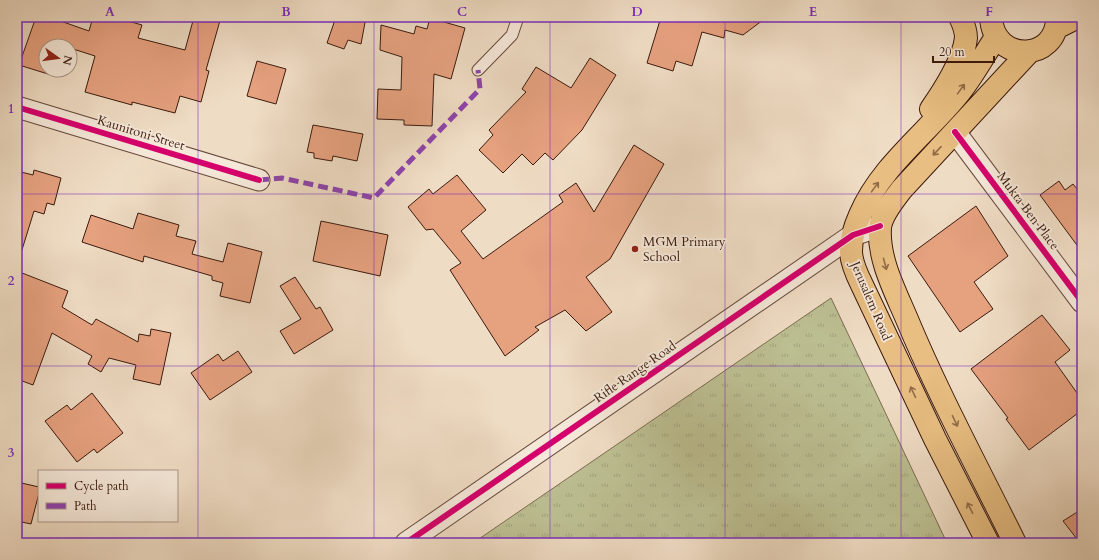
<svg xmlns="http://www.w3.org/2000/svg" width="1099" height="560" viewBox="0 0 1099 560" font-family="Cardo,serif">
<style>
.grass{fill:url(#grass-tufts);stroke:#7c6c50}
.building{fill:#e6a17f;stroke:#3b1a0e}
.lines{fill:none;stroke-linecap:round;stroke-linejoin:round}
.service-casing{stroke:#684a3c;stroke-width:13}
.minor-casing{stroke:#684a3c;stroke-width:23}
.primary-casing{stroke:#3b1a0e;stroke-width:24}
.service{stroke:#f5e8d9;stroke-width:11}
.minor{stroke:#f5e8d9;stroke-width:21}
.primary{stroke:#e8be82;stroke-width:22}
.quiet{stroke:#8e44ad;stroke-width:5;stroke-dasharray:10 5;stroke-linecap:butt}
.cycleway-casing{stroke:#f5e8d9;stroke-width:8}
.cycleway{stroke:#d6006c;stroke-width:6}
.oneway{stroke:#926c48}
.grid{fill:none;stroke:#7b2cbf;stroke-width:1;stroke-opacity:0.55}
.poi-dot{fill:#8f2418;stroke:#f5e8d9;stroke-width:1.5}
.labels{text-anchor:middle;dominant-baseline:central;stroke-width:3.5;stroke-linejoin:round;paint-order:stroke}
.street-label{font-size:13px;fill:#3b1a0e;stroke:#f5e8d9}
.poi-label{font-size:13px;fill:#3b1a0e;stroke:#f5e8d9;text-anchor:start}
.neatline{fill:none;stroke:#7b2cbf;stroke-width:1.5}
.grid-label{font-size:13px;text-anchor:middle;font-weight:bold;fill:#7b2cbf}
</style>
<defs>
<pattern id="grass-tufts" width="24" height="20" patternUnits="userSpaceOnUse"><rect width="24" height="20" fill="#bcbf92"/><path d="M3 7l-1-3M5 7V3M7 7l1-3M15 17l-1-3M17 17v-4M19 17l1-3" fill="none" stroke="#a2a47d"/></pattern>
</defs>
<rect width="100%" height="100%" fill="#efdcc4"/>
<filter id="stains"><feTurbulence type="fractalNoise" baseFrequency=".005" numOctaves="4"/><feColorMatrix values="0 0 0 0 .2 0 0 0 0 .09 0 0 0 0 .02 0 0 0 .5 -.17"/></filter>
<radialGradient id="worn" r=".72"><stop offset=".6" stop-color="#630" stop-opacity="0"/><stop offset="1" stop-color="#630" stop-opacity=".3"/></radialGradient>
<path class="grass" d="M831,298L947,543H473Z"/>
<path class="building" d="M36,17H49L89,31L93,17H114L142,25L138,38L185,50L194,17H221L206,70L209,71L201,102L180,96L175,113L132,102V105L85,92L95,56L70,48V46L58,45V46H46V70H49L48,74L19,65Z
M336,17H366L361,44L348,40L344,49L327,43Z
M661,17H767L743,35L725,30L724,38L702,32L692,66L676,61L673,71L647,63Z
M430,18L465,28L451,79L434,74L432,126L404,125V120L377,119L378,89L401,90L402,57L380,50L381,25L414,34L416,26L427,29Z
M590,58L616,75L582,130L553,160L545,153L533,165L522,154L503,173L479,150L493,135L489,130L526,92L522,89L536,67L571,88Z
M257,61L286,69L276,104L247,96Z
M313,125L363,134L357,161L333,156L332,161L314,158V153L307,152Z
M634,145L664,164L610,259L586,277L612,312L586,331L565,310L535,327L539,330L505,356L450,270L461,263L433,229L426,230L408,207L429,189L433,194L457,175L486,210L461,231L483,259L563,202L559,195L576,183L594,212Z
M34,170L61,178L54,205L47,203L44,214L34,211L21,253H17V171L33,175Z
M1059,181L1065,190L1073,184L1082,195V252L1040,195Z
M976,206L1008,256L974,282L993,309L960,332L908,256Z
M138,213L179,225L176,236L196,241L192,254L223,262L228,243L262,252L250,303L220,296L223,283L212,280V276L144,256L143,262L82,242L91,215L133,229Z
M321,221L388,235L380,276L313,261Z
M17,271L68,291L62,307L92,325L96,319L138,342L139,334L150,336L151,329L171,333L160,385L133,379L136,365L109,358L101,372L88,364L92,356L52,333L33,385L17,379Z
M295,277L316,309L320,307L333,330L294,354L280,331L301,319L280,286Z
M1042,315L1070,350L1055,362L1082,400V410L1029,450L1006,419L1008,418L971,369Z
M238,351L252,372L210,400L191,373L218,354L223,361Z
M92,393L123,433L97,453L94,449L77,462L45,421L67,405L71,410Z
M17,482L39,487V493L31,524L17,521Z
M1082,509V543H1080L1063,521Z"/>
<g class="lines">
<defs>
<path id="service" d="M478,70L512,35L518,17"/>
<path id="minor" d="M17,107L259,180
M955,132L1082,302
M406,543L853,235L880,226"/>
<path id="primary" d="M991,17C993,64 1058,62 1057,17
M1056,28L1078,17
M931,109C943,92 964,59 966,38C966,32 963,23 960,17
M988,543L935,439L862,285C857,275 851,262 851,251C851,239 855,226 860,215C881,166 926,134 959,93C973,76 984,55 996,37
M1015,543C978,468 938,394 906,317C894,289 878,258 880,228C881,215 895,198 902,189L1030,51"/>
</defs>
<use href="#service" class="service-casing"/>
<use href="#minor" class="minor-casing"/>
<use href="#primary" class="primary-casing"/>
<use href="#service" class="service"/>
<use href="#minor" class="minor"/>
<use href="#primary" class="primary"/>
<path class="quiet" d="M259,180L282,178L374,198L480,89L478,70"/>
<defs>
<path id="cycleway" d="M17,107L259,180
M955,132L1082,302
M406,543L853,235L880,226"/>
</defs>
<use href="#cycleway" class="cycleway-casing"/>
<use href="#cycleway" class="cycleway"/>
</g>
<defs><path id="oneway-shaft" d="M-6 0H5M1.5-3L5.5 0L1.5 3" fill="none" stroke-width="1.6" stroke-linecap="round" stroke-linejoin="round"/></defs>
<g class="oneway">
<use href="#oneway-shaft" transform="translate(961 89) rotate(-54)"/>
<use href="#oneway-shaft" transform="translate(937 151) rotate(133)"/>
<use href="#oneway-shaft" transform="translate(875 187) rotate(-54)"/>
<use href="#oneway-shaft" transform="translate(885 264) rotate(75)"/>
<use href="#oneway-shaft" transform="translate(913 392) rotate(-115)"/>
<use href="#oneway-shaft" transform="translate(955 421) rotate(64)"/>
<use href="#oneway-shaft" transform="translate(970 508) rotate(-117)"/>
</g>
<path class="grid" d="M198,17V543M374,17V543M550,17V543M725,17V543M901,17V543M17,194H1082M17,366H1082"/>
<circle class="poi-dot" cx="635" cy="249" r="4"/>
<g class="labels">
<g class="street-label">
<text transform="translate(141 133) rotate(17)">Kaunitoni Street</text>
<text transform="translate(1028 211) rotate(53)">Mukta Ben Place</text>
<text transform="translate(871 301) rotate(67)">Jerusalem Road</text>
<text transform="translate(635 372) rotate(-35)">Rifle Range Road</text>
</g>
<g class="poi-label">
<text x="643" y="242">MGM Primary<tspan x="643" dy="15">School</tspan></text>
</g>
</g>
<rect width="1099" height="560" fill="none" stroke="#efdcc4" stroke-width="44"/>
<rect x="38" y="470" width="140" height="52" fill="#f5e8d9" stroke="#ab9688"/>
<rect x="46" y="483" width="20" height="6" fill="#d6006c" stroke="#ab9688"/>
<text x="74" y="490" font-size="12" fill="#3b1a0e">Cycle path</text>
<rect x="46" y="503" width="20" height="6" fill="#8e44ad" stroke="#ab9688"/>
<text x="74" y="510" font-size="12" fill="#3b1a0e">Path</text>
<g transform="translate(58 58) rotate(104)"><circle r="19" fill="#f5e8d9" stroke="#ab9688"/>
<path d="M0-3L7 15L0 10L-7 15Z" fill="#8f2418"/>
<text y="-6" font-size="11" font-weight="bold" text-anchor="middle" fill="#3b1a0e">N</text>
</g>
<path d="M933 56v6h61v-6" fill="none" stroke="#3b1a0e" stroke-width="2"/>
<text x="939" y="56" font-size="12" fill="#3b1a0e" stroke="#f5e8d9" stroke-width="3" paint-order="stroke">20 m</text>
<rect x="22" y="22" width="1055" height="516" class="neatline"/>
<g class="grid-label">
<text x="110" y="16">A</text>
<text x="286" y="16">B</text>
<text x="462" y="16">C</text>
<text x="637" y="16">D</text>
<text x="813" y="16">E</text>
<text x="989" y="16">F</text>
<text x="11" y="113">1</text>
<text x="11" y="285">2</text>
<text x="11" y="457">3</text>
</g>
<rect width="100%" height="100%" filter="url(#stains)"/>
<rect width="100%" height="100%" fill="url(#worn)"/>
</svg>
